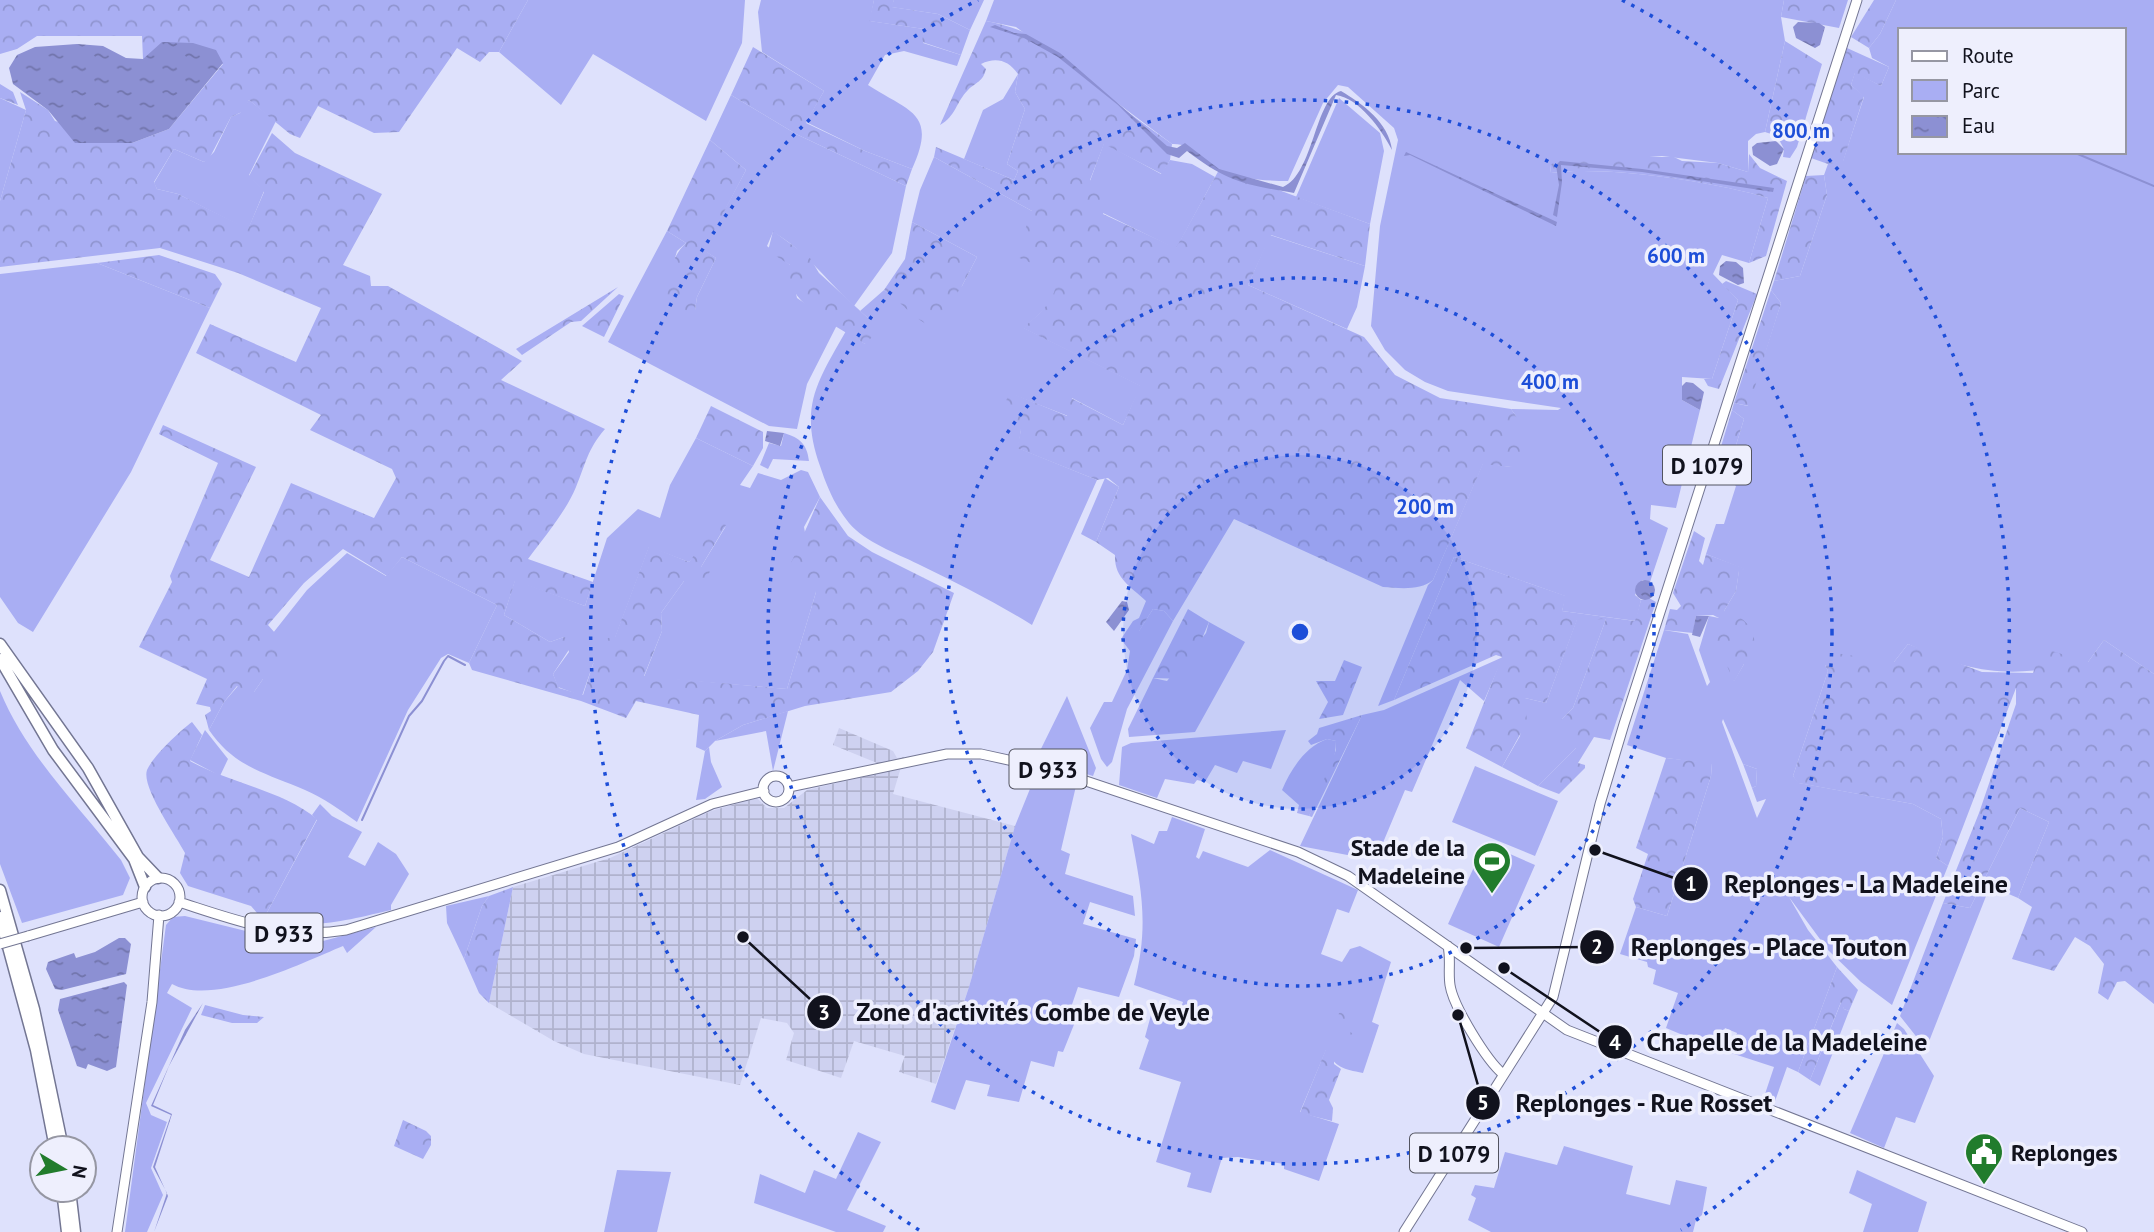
<svg xmlns="http://www.w3.org/2000/svg" width="2154" height="1232" viewBox="0 0 2154 1232" font-family="'PT Sans',sans-serif">
<style>
.industrial{fill:url(#industrial-grid)}
.green{fill:#a9aef3;fill-rule:evenodd}
.forest{fill:url(#forest-crowns)}
.water{fill:url(#water-ripples)}
.lines{fill:none;stroke-linecap:round;stroke-linejoin:round}
.stream{stroke:#8c90d3;stroke-width:2}
.major-casing{stroke:#737693;stroke-width:11}
.highway-casing{stroke:#737693;stroke-width:13}
.major{stroke:#fff;stroke-width:9}
.highway{stroke:#fff;stroke-width:10}
.major-bridge-casing{stroke:#737693;stroke-width:11;stroke-linecap:butt}
.major-bridge{stroke:#fff;stroke-width:9}
.ring{fill:none;stroke:#1d4ed8;stroke-width:3.5;stroke-dasharray:3.5 7}
.labels{text-anchor:middle;dominant-baseline:central;stroke-width:7;stroke-linejoin:round;paint-order:stroke}
.shield{fill:#eeeffd;stroke:#535460;stroke-width:2}
.shield-label{font-size:23px;font-weight:bold;fill:#11121d}
.poi-label{font-size:24px;font-weight:bold;fill:#11121d;stroke:#eeeffd;text-anchor:end}
.centre{fill:#1d4ed8;stroke:#eeeffd;stroke-width:3.5}
.ring-label{font-size:21px;text-anchor:middle;font-weight:bold;fill:#1d4ed8;stroke:#eeeffd;stroke-width:7;stroke-linejoin:round;paint-order:stroke}
.leader{fill:none;stroke:#11121d;stroke-width:2.5}
.callout-dot{fill:#11121d;stroke:#eeeffd;stroke-width:2.5}
.mark-label{font-size:21px;text-anchor:middle;font-weight:bold;fill:#fff}
.callout-label{font-size:26px;text-anchor:middle;font-weight:bold;fill:#11121d;stroke:#eeeffd;stroke-width:7;stroke-linejoin:round;paint-order:stroke}
</style>
<defs>
<pattern id="industrial-grid" width="8" height="8" patternUnits="userSpaceOnUse" patternTransform="scale(1.75)"><rect width="8" height="8" fill="#ced1f0"/><path d="M0 4h8M4 0v8" fill="none" stroke="#b0b2cd"/></pattern>
<pattern id="forest-crowns" width="20" height="18" patternUnits="userSpaceOnUse" patternTransform="scale(1.75)"><rect width="20" height="18" fill="#a9aef3"/><path d="M2 6a3 3 0 1 1 6 0M12 15a3 3 0 1 1 6 0" fill="none" stroke="#9095d0"/></pattern>
<pattern id="water-ripples" width="26" height="14" patternUnits="userSpaceOnUse" patternTransform="scale(1.75)"><rect width="26" height="14" fill="#8c90d3"/><path d="M2 4q2-2 4 0t4 0M15 11q2-2 4 0t4 0" fill="none" stroke="#7174ab"/></pattern>
</defs>
<rect width="100%" height="100%" fill="#dee1fc"/>
<path class="industrial" d="M839,728L893,751L897,758L904,757L893,794L1015,826L969,987L936,1084L899,1072L905,1056L854,1041L841,1078L786,1060L794,1033L787,1023L761,1018L740,1085L584,1054L554,1041L489,1003L513,887L610,858L711,811L757,798L767,808H784L807,790L880,773L877,763L833,745Z"/>
<path class="green" d="M528,0H745L742,43L706,121L593,54L561,105L499,52Z
M761,0H874L870,21L924,29L923,43L961,55L957,66L904,51L885,55L868,85C909,112 938,112 912,169L865,151L806,122L824,91L762,52L758,12Z
M894,0H984L970,30L938,14L891,7Z
M994,0H1784L1781,17L1785,41L1765,132L1756,134L1748,141V172L1718,163L1662,156L1550,165L1551,173C1602,165 1718,182 1768,198L1749,263L1722,255L1713,274L1738,300L1712,379L1682,377V400L1700,410L1676,508L1651,505L1650,519L1668,528L1650,582L1642,580L1635,595L1641,600L1636,621L1562,611L1565,596L1454,557L1394,700L1378,706L1428,585L1433,580L1483,463L1511,467L1516,416L1511,409L1558,410L1561,408L1448,391L1425,382L1405,370L1385,350L1371,326L1380,226L1398,140L1394,128L1348,87L1338,85L1323,103L1288,181C1266,181 1238,179 1218,169C1200,159 1193,143 1172,144L1016,27L986,21Z
M1896,0H2154V674L2104,640L2088,662C2014,677 1978,677 1908,644L1894,662L1825,665L1828,671L1793,776L1799,783L1913,804L1941,819L1943,837L1936,858L1948,866L1892,1005L1861,982L1828,950L1789,897L1808,930L1837,967L1798,1072L1787,1067L1774,1104L1763,1100L1774,1067L1731,1053L1737,1033L1725,1028L1716,1049L1666,1028L1678,993L1653,984L1656,970L1648,967L1647,962L1620,954L1636,907L1667,916L1711,776L1712,764L1666,758L1627,745L1664,630L1688,634L1707,686L1710,682L1699,650L1709,616L1719,618L1734,681L1744,664L1724,611L1736,591L1739,570L1744,569L1706,554L1716,524H1724L1736,486L1726,478L1744,419L1732,410L1734,403L1748,406L1781,303L1771,290L1774,281L1800,276L1827,195L1824,175L1828,164L1843,161L1864,97L1851,85L1855,72L1881,86L1889,67L1872,58L1869,48L1880,34ZM1900,30H2124V152H1900ZM1723,719L1743,764L1757,769L1756,786L1752,788L1757,802L1766,799L1757,818L1722,722Z
M1018,74L1015,92L1025,109L1007,164L1018,171L1014,180L964,159L983,110L1003,99Z
M731,95L796,134L906,186L892,253L854,306C827,281 805,250 773,232L767,246L790,265L797,298L837,325L807,384L797,429L769,426L608,342L667,231L686,243L677,251L670,275L695,310L697,297L716,258L703,250L746,170L710,140Z
M0,98L26,110L0,201Z
M1339,98L1380,133L1384,151L1370,224L1296,197Z
M249,100L276,121L249,175L264,191L248,230L178,194L157,189L154,183L174,149L204,162L214,152L231,117L240,113Z
M1104,143L1161,174L1170,160L1192,164L1215,177L1176,249L1103,213L1090,181Z
M934,157L1032,211L1058,274L1057,287L1050,304L1024,328L1141,386L1123,425L1072,398L1068,416L1009,393L1021,430L1018,448L1097,480L1032,625C995,602 957,583 918,564C896,553 865,542 849,523C835,506 827,487 820,466C799,407 817,382 846,331L865,344L869,319L860,311L884,290L909,308L962,286L977,257L912,222L920,190Z
M1270,235L1365,266L1357,307L1347,329L1248,285Z
M97,263L210,308L131,472L33,632L18,623L0,597V274Z
M784,433C800,438 807,444 809,461L773,459L768,469L760,465L769,443L781,446Z
M696,438L753,466L740,485L750,488L758,473L781,480L801,470L808,472L820,497L804,527L816,592L787,689L644,677L662,631L661,613L684,581L701,567L726,526L689,562L649,547L615,638L593,664L582,696L558,687L553,674L569,652L564,637L550,642L504,615L515,580L585,606L607,538L638,509L660,518L670,485Z
M1105,478L1119,487L1096,542L1081,534Z
M347,553L386,576L402,557L497,605L469,663L448,654L441,658L408,710L357,822C340,810 324,798 305,790C266,773 235,768 209,730L224,702L238,686L254,692L263,679L273,633L307,590Z
M1153,609L1164,611L1173,621L1127,709L1112,762L1107,767L1101,759L1090,728L1104,702H1112L1127,670L1130,651L1121,639L1133,621L1139,618V631Z
M1577,619H1606L1573,708L1562,719L1576,737V748L1538,786L1502,767L1520,736L1525,698L1546,703Z
M1209,622L1245,642L1195,732L1129,737L1128,729L1153,678L1167,681L1206,633Z
M1503,657L1484,701L1460,680L1412,792L1405,790L1377,857H1358L1300,846L1362,715L1384,710Z
M0,691C27,756 78,805 121,860L130,878L123,895L22,923L0,864Z
M1067,696L1096,768L1093,776L1036,759Z
M788,711L773,771L766,731L715,741L743,725Z
M205,730L228,759L220,776L190,760Z
M1286,730L1271,769L1243,761L1237,773L1215,765L1205,782L1197,780L1194,784L1165,779L1157,798L1119,785L1122,747L1131,743Z
M1327,739L1336,741C1336,767 1320,794 1309,816L1297,813L1299,805L1282,790C1291,769 1305,747 1327,739Z
M709,747L711,762L722,787L705,799L696,800L705,751Z
M1475,766L1558,801L1535,856L1452,822Z
M1036,774L1076,786L1061,850L1070,854L1065,874L1133,896L1135,916L1090,902L1083,924L1136,939L1134,956L1119,997L1078,987L1067,1019L1075,1022L1063,1052L1058,1051L1054,1067L1031,1061L1019,1102L987,1096L990,1085L966,1080L955,1110L931,1102L969,987L1015,826Z
M320,804L332,816L362,832L348,857L365,866L378,842L396,854L409,874L391,905V910C340,922 315,929 263,920L317,820L312,815Z
M2020,808L2049,822L2018,898L1990,886L1928,1044L1919,1040L1900,1016L1943,903L1970,908Z
M1172,817L1205,829L1196,857L1199,859L1203,851L1248,867L1270,850L1358,890L1349,913L1337,909L1321,954L1342,962L1350,949L1360,946L1391,962L1372,1022L1379,1025L1363,1073C1343,1069 1336,1068 1326,1050L1300,1112L1339,1124L1319,1181L1284,1169V1164L1238,1157L1222,1158L1211,1193L1187,1187L1191,1173L1156,1162L1181,1082L1139,1069L1149,1040L1145,1037L1151,1015L1176,1021L1183,1002L1134,985C1149,926 1142,893 1131,834L1154,844L1159,831H1167Z
M1485,843L1535,865L1499,947L1448,924Z
M489,896L482,906L464,959L447,923L446,906Z
M185,916L287,941H323L376,927L347,953L343,946C302,963 213,1007 172,984L167,993L192,1008L146,1103L151,1115L167,1122L151,1168L163,1195L147,1232H125L166,925L173,917Z
M1842,1000L1844,1009L1849,1011L1820,1086L1810,1080Z
M1897,1023L1904,1029L1934,1076L1915,1123L1896,1117L1884,1148L1850,1133Z
M858,1132L881,1142L847,1210L886,1226L883,1232H836L754,1203L760,1174L805,1193L814,1170L836,1179Z
M1564,1146L1633,1166L1626,1194L1670,1205L1676,1180L1707,1187L1702,1215L1696,1220L1693,1232H1491L1468,1220L1476,1198L1471,1195L1475,1185L1494,1188L1505,1152L1557,1165Z
M617,1170L671,1172L657,1232H604Z
M1857,1170L1927,1202L1918,1232H1863L1872,1204L1849,1193Z"/>
<path class="forest" d="M0,0H528L499,52H489L480,62L457,48L399,132L374,133L318,106L300,138L290,134L249,100L244,111L231,117L209,159L204,162L174,149L154,182L157,189L178,194L248,229L264,192L249,176L272,133L295,153L382,194L343,265L370,276L371,286H388L522,361L501,380L605,429C587,450 586,463 576,487C565,513 545,536 528,559L593,582L585,606L515,581L504,615L550,642L564,637L574,642L553,674L559,688L583,695L593,664L608,638L615,637L649,546L689,562L719,522L726,525L701,567L710,571L705,583L684,581L661,613L662,631L644,676L787,689L816,592L788,570L820,497L848,536L872,552L954,593L933,652L918,671L891,692L805,706L743,725L715,741L705,751L696,747L699,715L636,701L626,718L581,701L472,670L469,663L497,605L402,557L387,576L343,549L304,583L268,625L290,650L271,678L263,679L254,692L247,694L237,686L224,702L209,730L205,715L211,711L210,707L196,704L207,679L139,647L172,582L170,576L218,463L159,434L163,425L256,467L210,560L249,577L291,483L374,518L396,478L392,469L310,430L321,415L196,353L210,324L296,362L321,308L238,273L160,248L0,267V201L26,110L20,92L48,110L55,121L132,143L169,129L223,64L143,59L142,36H37L17,49L0,54Z
M874,0H894L892,7L938,14L970,30L961,55L922,42L924,29L869,21Z
M1784,0H1848L1839,28L1781,17Z
M1874,0H1896L1880,34L1869,48L1851,37Z
M986,21C1049,33 1070,62 1116,102C1133,117 1153,130 1172,144L1170,160L1162,174L1104,144L1090,180L1108,195L1103,214L1176,248L1220,168L1370,224L1365,266L1271,235L1248,285L1364,337L1395,375L1440,398L1511,409L1516,416L1521,453L1511,467L1483,464L1433,580C1420,591 1399,588 1383,587L1234,519L1173,621L1164,611L1153,609L1138,633L1139,618L1146,601C1130,586 1114,578 1115,555L1096,542L1119,487L1108,478L1097,480L1017,448L1021,430L1001,417L1009,392L1067,416L1071,398L1123,425L1140,386L1023,328C1042,311 1057,301 1057,274L1015,256L1032,211L934,157L936,147L1014,180L1018,171L1007,164L1025,109L1015,92L1018,74C1008,60 996,57 981,64L986,69C983,82 976,82 968,90C956,102 956,116 940,125Z
M1785,41L1822,64L1797,147L1790,158L1783,157L1784,149L1777,136L1765,132Z
M753,47L824,91L806,123L865,151L912,169L906,186L796,134L731,95Z
M1847,48L1889,67L1881,86L1855,73L1851,85L1864,96L1843,162L1828,164L1811,158Z
M0,84L13,92L18,105L0,98Z
M710,140L746,170L704,250L716,258L697,297L695,310L683,313L658,293C668,277 672,256 686,243L667,231Z
M1749,154L1760,168L1787,181L1766,256L1749,263L1768,198C1717,182 1602,165 1551,173L1550,165L1563,157H1674L1682,161L1718,163L1748,172Z
M1824,175L1827,195L1800,276L1774,281L1806,176Z
M912,222L977,257L962,286L933,328C913,318 902,303 884,290L905,259Z
M773,231L810,258L819,273L869,319L874,335L865,344C838,326 780,302 790,265L768,251Z
M159,255L215,274L222,284L210,308L97,263Z
M1726,281L1757,294L1719,389L1708,386L1704,379H1712L1738,300L1722,284Z
M618,287L581,321L571,322L522,355L516,349Z
M1771,290L1781,303L1749,406L1734,403Z
M619,294L624,296L604,337L582,326Z
M711,406L763,432V448L753,466L696,438Z
M1732,410L1744,419L1726,478L1713,473Z
M1694,531L1705,538L1699,561L1703,565L1706,554L1746,569L1739,571L1736,591L1724,611C1750,618 1758,633 1754,660L1744,664L1734,682L1714,636L1719,618L1713,615L1696,616L1693,633L1664,630L1670,609L1677,610L1681,606L1673,593Z
M1454,557L1566,596L1562,611L1635,621L1641,600L1649,598L1656,602L1610,740L1594,737L1578,763L1585,765V768L1559,794L1538,786L1576,748V737H1568L1558,730L1562,719L1573,708L1606,619L1577,620L1546,703L1525,698L1527,722L1502,767L1466,748L1502,657L1496,655L1394,700Z
M1188,609L1209,622L1185,679L1153,678Z
M2104,640L2154,674V1004L2125,981L2117,982L2108,1000L2098,993L2104,964L2090,946L2075,937L2054,971L2012,959L2032,907L2018,898L2049,822L2020,808L1970,908L1943,903L1979,813L2016,704V688L1948,866L1936,858L1943,837L1941,819L1913,804L1798,783L1793,776L1828,671L1825,665L1829,652L1894,662L1908,644L1982,672L2033,673L2042,648L2088,662Z
M1344,660L1362,667L1343,715L1319,719L1328,702L1316,681H1335Z
M1362,715L1312,817L1309,816L1336,750V741L1327,739L1311,745L1308,741L1317,734L1319,728Z
M192,722L202,735L190,761C229,783 282,790 317,819L263,920L251,906L188,886L180,873L185,853C176,836 141,787 147,770C153,756 180,731 192,722Z
M1666,758L1712,763L1711,776L1667,916L1636,907L1633,899L1648,854L1636,848Z
M1743,764L1757,769L1756,786L1752,788Z
M513,887L489,1003L479,993L464,959L482,906L489,896Z
M1837,967L1858,990L1849,1011L1844,1009L1841,1002L1810,1080L1798,1072Z
M205,1005L243,1015L264,1017L257,1023H232L201,1015Z
M1348,1011L1357,1017L1354,1022L1347,1025L1348,1030L1353,1034L1350,1043L1331,1041L1339,1013Z
M1326,1049L1334,1053V1064L1341,1069L1329,1100L1333,1108L1332,1121L1300,1113Z
M403,1120L426,1131L431,1136V1145L423,1159L394,1146Z"/>
<path class="water" d="M1798,22L1819,23L1825,27L1820,45L1815,48L1796,38L1793,27Z
M995,25L1014,33L1026,34L1060,53L1167,146L1177,148L1185,143L1219,169L1283,187C1314,174 1315,97 1341,91C1363,104 1389,123 1392,150C1382,130 1359,98 1336,95L1294,193C1245,185 1226,181 1187,151L1179,158L1167,154L1118,105L1058,57L1024,38L990,27Z
M162,42L193,43L216,50L223,63L169,129L132,143H75L48,110L13,84L9,68L17,55L35,47L77,44L103,46L126,58L143,59Z
M1776,141L1784,149L1777,164L1770,166L1753,155L1752,147L1757,143Z
M1406,152L1557,222L1556,226L1410,155L1404,156Z
M1560,161L1642,169L1774,188L1773,192L1642,172L1561,165L1562,182L1557,217L1553,215L1559,185L1556,165Z
M1726,261L1736,262L1743,268L1744,283L1738,285L1719,275L1720,266Z
M1686,382L1693,383L1704,392L1700,410L1682,400V386Z
M767,431L784,433L780,446L765,441Z
M1635 590a10 10 0 1 1 20 0a10 10 0 1 1-20 0Z
M1122,601L1127,602L1129,610L1114,631L1106,622Z
M1696,616H1709L1700,637L1692,635Z
M119,938H125L131,944L126,974L62,990L55,989L46,969L48,962L74,953L76,958L95,952Z
M124,982L127,985L116,1067L107,1071L88,1064L86,1069L77,1066L58,1010L60,999Z
M203,1003L169,1066L153,1105L172,1114L155,1167L168,1196L154,1232L167,1193L153,1167L171,1115L151,1106L185,1030Z"/>
<g class="lines">
<path class="stream" d="M2073,152L2154,186
M362,820L409,716L422,701L444,661L448,656L465,665"/>
<defs>
<path id="major" d="M763 789a13 13 0 1 1 26 0a13 13 0 1 1-26 0Z
M789,787L947,754H981L1050,769L1298,852L1348,876L1567,1030L2082,1232
M142 897a19 19 0 1 1 38 0a19 19 0 1 1-38 0Z
M179,902C235,920 286,940 346,930L618,847L712,804L764,791
M28,936L143,902
M1448,946C1451,959 1448,972 1450,985C1453,1006 1487,1061 1503,1074
M117,1232L152,1002L159,915
M1404,1232L1553,997L1600,804L1624,724L1857,0"/>
<path id="highway" d="M0,644L88,768L138,857L158,878
M0,659L53,750L134,859L145,887
M0,890L34,1009L63,1148
M0,917L36,1050L55,1148
M62,1190L67,1232
M70,1190L75,1232"/>
</defs>
<use href="#major" class="major-casing"/>
<use href="#highway" class="highway-casing"/>
<use href="#major" class="major"/>
<use href="#highway" class="highway"/>
<defs>
<path id="major-bridge" d="M0,944L28,936"/>
</defs>
<use href="#major-bridge" class="major-bridge-casing"/>
<use href="#major-bridge" class="major-bridge"/>
</g>
<circle cx="1300" cy="632" r="177" fill="#1d4ed8" fill-opacity=".12"/>
<g class="ring">
<circle cx="1300" cy="632" r="177"/>
<circle cx="1300" cy="632" r="354"/>
<circle cx="1300" cy="632" r="532"/>
<path d="M919 1230A709 709 0 0 1 978 0M1622 0A709 709 0 0 1 1681 1230"/>
</g>
<defs>
<symbol id="stadium-pin" viewBox="-11 -11 22 30"><path d="M0 17L-7.5 6A9.5 9.5 0 1 1 7.5 6Z" fill="#217c2c" stroke="#eeeffd"/><path d="M0-5a6.5 5 0 1 0 0 10a6.5 5 0 1 0 0-10ZM-3.5-1.8h7v3.6h-7Z" fill="#fff"/></symbol>
<symbol id="civic-pin" viewBox="-11 -11 22 30"><path d="M0 17L-7.5 6A9.5 9.5 0 1 1 7.5 6Z" fill="#217c2c" stroke="#eeeffd"/><path d="M-.6-6.5H3V-4.5H.6V-3L4-1V1h2V6H-6V1h2V-1L-.6-3ZM-1.2 2.5V6h2.4V2.5Z" fill="#fff"/></symbol>
</defs>
<g fill-rule="evenodd">
<use href="#stadium-pin" x="1470" y="839" width="44" height="60"/>
<use href="#civic-pin" x="1962" y="1130" width="44" height="60"/>
</g>
<g class="labels">
<g class="shield">
<rect x="1663" y="445.5" width="88" height="39" rx="5"/>
<rect x="1009.5" y="749.5" width="77" height="39" rx="5"/>
<rect x="245.5" y="913.5" width="77" height="39" rx="5"/>
<rect x="1410" y="1133.5" width="88" height="39" rx="5"/>
</g>
<g class="shield-label">
<text x="1707" y="465">D 1079</text>
<text x="1048" y="769">D 933</text>
<text x="284" y="933">D 933</text>
<text x="1454" y="1153">D 1079</text>
</g>
<g class="poi-label">
<text x="1465" y="847">Stade de la<tspan x="1465" dy="28">Madeleine</tspan></text>
<text x="2011" y="1152" text-anchor="start">Replonges</text>
</g>
</g>
<circle cx="1300" cy="632" r="10" class="centre"/>
<g class="ring-label">
<text x="1801" y="138">800 m</text>
<text x="1676" y="263">600 m</text>
<text x="1550" y="389">400 m</text>
<text x="1425" y="514">200 m</text>
</g>
<path class="leader" d="M1595 850L1691 884M1466 948L1597 947M743 937L824 1012M1504 968L1615 1042M1458 1015L1483 1103"/>
<g class="callout-dot">
<circle cx="1595" cy="850" r="7"/>
<circle cx="1466" cy="948" r="7"/>
<circle cx="743" cy="937" r="7"/>
<circle cx="1504" cy="968" r="7"/>
<circle cx="1458" cy="1015" r="7"/>
<circle cx="1691" cy="884" r="18"/>
<circle cx="1597" cy="947" r="18"/>
<circle cx="824" cy="1012" r="18"/>
<circle cx="1615" cy="1042" r="18"/>
<circle cx="1483" cy="1103" r="18"/>
</g>
<g class="mark-label">
<text x="1691" y="891">1</text>
<text x="1597" y="954">2</text>
<text x="824" y="1020">3</text>
<text x="1615" y="1050">4</text>
<text x="1483" y="1110">5</text>
</g>
<g class="callout-label">
<text x="1866" y="893">Replonges - La Madeleine</text>
<text x="1769" y="956">Replonges - Place Touton</text>
<text x="1033" y="1021">Zone d'activités Combe de Veyle</text>
<text x="1787" y="1051">Chapelle de la Madeleine</text>
<text x="1644" y="1112">Replonges - Rue Rosset</text>
</g>
<rect x="1898" y="28" width="228" height="126" fill="#eeeffd" stroke="#9697a3" stroke-width="2"/>
<rect x="1912" y="51" width="35" height="10" fill="#ffffff" stroke="#9697a3" stroke-width="2"/>
<text x="1962" y="63" font-size="21" fill="#11121d">Route</text>
<rect x="1912" y="80" width="35" height="21" fill="#a9aef3" stroke="#9697a3" stroke-width="2"/>
<text x="1962" y="98" font-size="21" fill="#11121d">Parc</text>
<rect x="1912" y="116" width="35" height="21" fill="url(#water-ripples)" stroke="#9697a3" stroke-width="2"/>
<text x="1962" y="133" font-size="21" fill="#11121d">Eau</text>
<g transform="translate(63 1169) rotate(100)"><circle r="33" fill="#eeeffd" stroke="#9697a3" stroke-width="2"/>
<path d="M0-5L12 26L0 18L-12 26Z" fill="#217c2c"/>
<text y="-10" font-size="19" font-weight="bold" text-anchor="middle" fill="#11121d">N</text>
</g>
</svg>
